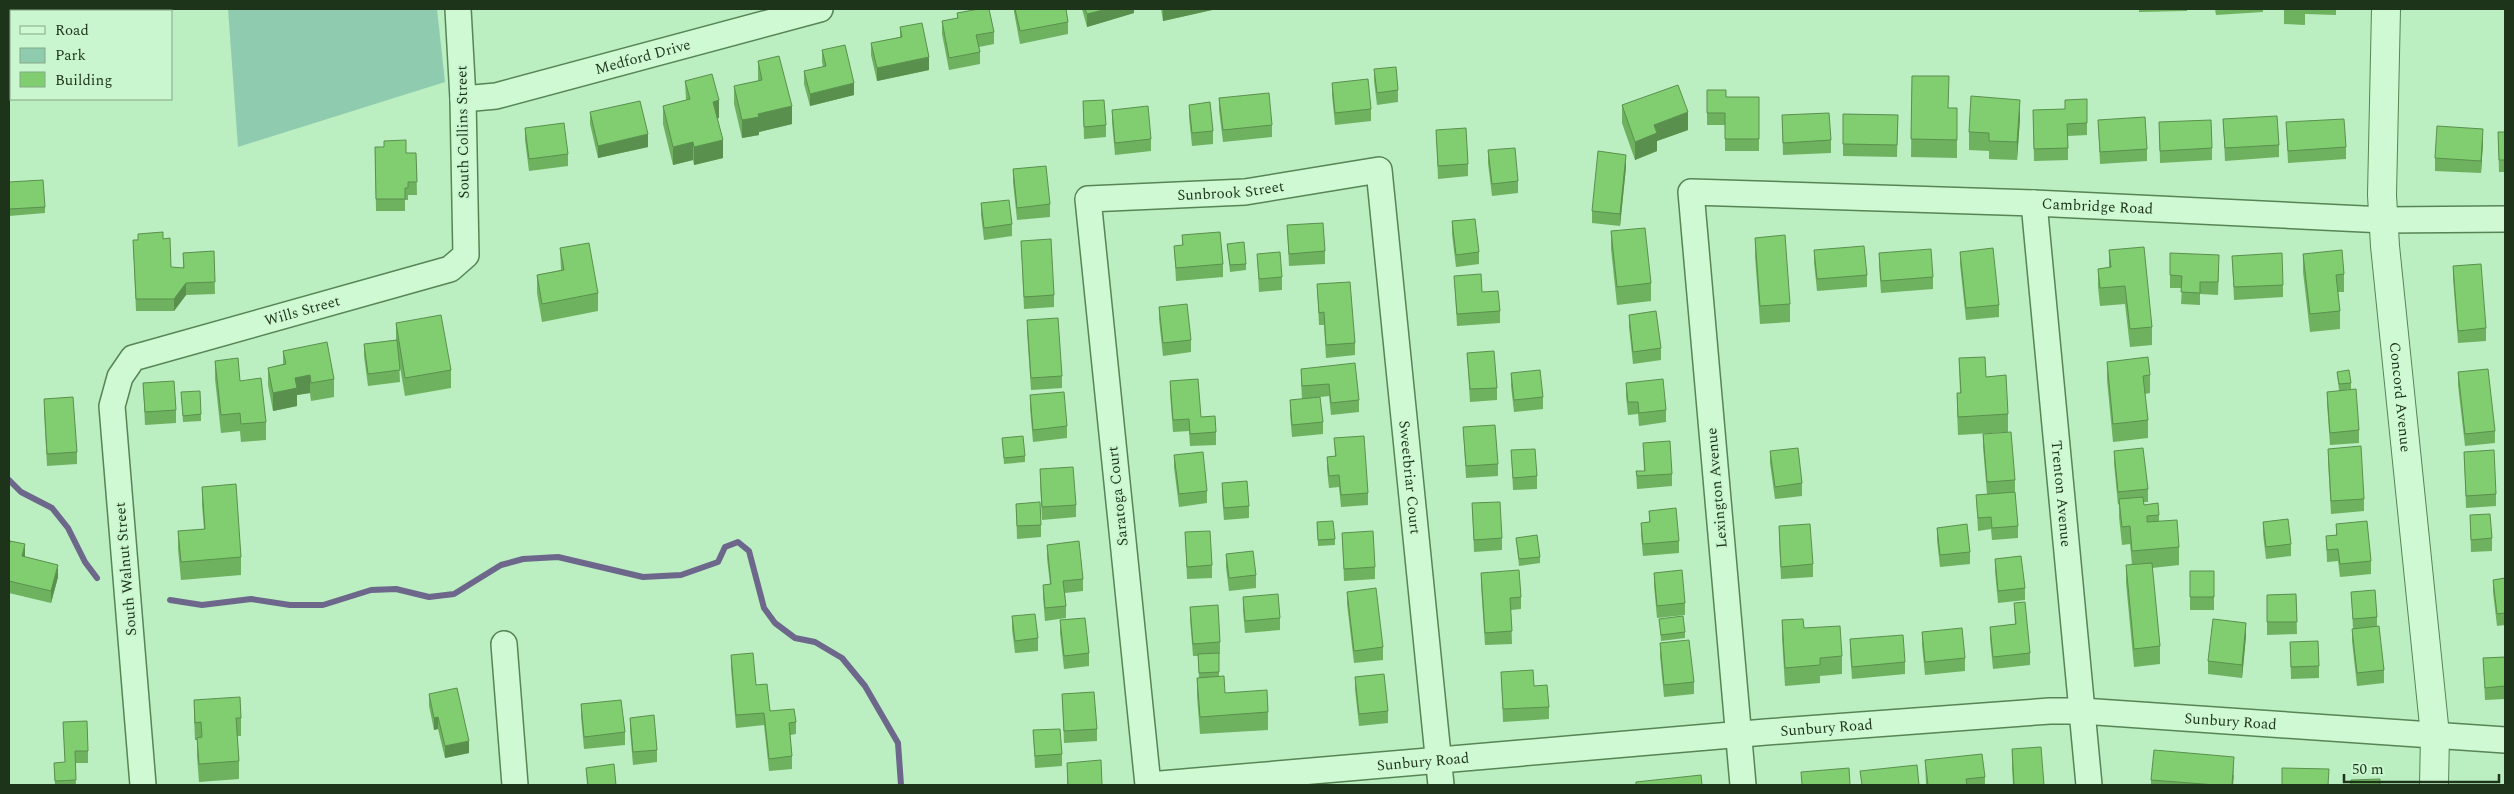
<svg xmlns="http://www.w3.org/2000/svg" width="2514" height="794" viewBox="0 0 2514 794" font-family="Spectral,serif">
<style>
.green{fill:#8fccaf}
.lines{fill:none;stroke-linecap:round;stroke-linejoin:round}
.stream{stroke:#6d678c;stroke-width:6}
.minor-casing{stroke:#578555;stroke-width:28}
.tertiary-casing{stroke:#578555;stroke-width:30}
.minor{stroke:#cef9d2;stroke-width:25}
.tertiary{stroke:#cef9d2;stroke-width:28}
.wall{fill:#6eb15f}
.shaded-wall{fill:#5a904e}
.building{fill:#80ce6f;stroke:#5a904e}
.labels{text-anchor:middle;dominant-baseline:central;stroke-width:4;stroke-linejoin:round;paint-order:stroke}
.street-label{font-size:15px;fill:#1d341a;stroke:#caf6cf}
</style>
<rect width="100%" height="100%" fill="#bbeec0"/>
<path class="green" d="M228,9H437L445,82L238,147Z"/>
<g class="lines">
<path class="stream" d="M9,480L21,492L52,508L68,528L85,562L97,578
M170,600L202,605L251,599L290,605H323L371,590L396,589L429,597L454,594L501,565L523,559L558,557L643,577L681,575L718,562L725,547L738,542L749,551L764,608L775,623L795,638L815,642L842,658L865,686L898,743L901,785"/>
<defs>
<g id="minor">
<path id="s1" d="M463,99L496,96L820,9"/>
<path id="s2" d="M2034,203L2089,785"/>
<path d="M504,644L515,785"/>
<path id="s3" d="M143,785L112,406L120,377L133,358L450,269L466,255L463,99L458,9"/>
<path id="s4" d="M1148,785L1088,199L1245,192L1379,170L1441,785"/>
<path id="s5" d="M1149,785L1766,732L2050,711H2082L2505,740"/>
<path id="s6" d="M1743,785L1691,192L2034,203L2384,220L2505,219"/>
</g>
<g id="tertiary">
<path id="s7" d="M2386,9L2382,195L2385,246L2435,735L2434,785"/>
</g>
</defs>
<use href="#minor" class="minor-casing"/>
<use href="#tertiary" class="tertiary-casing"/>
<use href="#minor" class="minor"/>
<use href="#tertiary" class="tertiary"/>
</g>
<path class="wall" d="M1014,9H1066L1068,22V34L1020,44L1014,12Z
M1082,9H1134V13L1087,27Z
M1161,9H1212V10L1163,21Z
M2139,9H2187V11L2139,12Z
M2215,9H2263V12L2216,15Z
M2284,9H2336V15L2305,14V25L2284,24Z
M957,13L994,32V44L979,47L980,52V64L949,70L942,34V21L957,18Z
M900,27L929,70L877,81L871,55V43L900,37Z
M822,50L854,95L810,106L804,84V71L823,67L822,62Z
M758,61L792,124L759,132V135L742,138L734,104V86L758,81Z
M1374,69L1398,90V102L1377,105L1374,81Z
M1912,76L1948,108H1957V158L1911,157Z
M685,81L719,118H717L723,158L694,165L693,160L673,165L663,124V106L686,100Z
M1332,83L1371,109V121L1335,125L1332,95Z
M1707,90L1726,97H1759V151H1725V125H1707Z
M1219,98L1272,125V137L1223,142L1219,110Z
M1083,101L1106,125V137L1084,139Z
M1189,105L1213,131V144L1192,146L1189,117Z
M1622,105L1688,130L1657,141V151L1635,160L1622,123Z
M1112,110L1151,139V151L1115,155L1112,122Z
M2033,110L2087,123V135L2068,136V160L2034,161Z
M590,112L648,147L598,158L590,124Z
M1843,114L1898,115L1897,157L1843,156Z
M1782,115L1831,140V153L1783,155Z
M2020,118L2017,160L1989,159V151L1969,150V132Z
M2223,119L2279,145V157L2225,161Z
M2098,120L2147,149V161L2100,164Z
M2159,122L2212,148V160L2160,163Z
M2286,122L2346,147V159L2288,163Z
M525,128L568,154V166L529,171L525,140Z
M1436,130L1468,164V176L1438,179Z
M2498,132H2505V172H2499Z
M2483,142L2481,173L2435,171V158Z
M375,147L406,153H416L417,195H408V200H405V211H376Z
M1488,150L1518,181V193L1492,196L1488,163Z
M1626,167L1620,226L1592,223V211Z
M1013,169L1050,204V217L1017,220L1013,182Z
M9,182L45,207V213L9,216Z
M981,203L1012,224V236L984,240L981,215Z
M1452,221L1479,252V264L1456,267L1452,234Z
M1287,225L1325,251V264L1289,266Z
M1611,231L1651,283V301L1617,305L1611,249Z
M1182,235L1223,264V277L1176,281L1174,246L1182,245Z
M1755,238L1790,304V322L1760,324L1755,256Z
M163,239L171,267L183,268V253L214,251L215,294L186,295L174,311H136L133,240Z
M1021,241L1054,295V307L1024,309Z
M1227,244L1246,264V270L1230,272Z
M560,248L598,293V311L542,322L537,293V275L561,270Z
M1814,250L1867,275V287L1817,291L1814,262Z
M2109,250L2152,327V345L2130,347L2125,304L2100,306L2098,287V269L2109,268Z
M1960,252L1999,305V317L1966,320L1960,264Z
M1879,253L1933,277V289L1881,293L1879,265Z
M1257,254L1282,277V290L1259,292Z
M2303,254L2344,274V292H2338L2340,311V329L2310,332L2303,272Z
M2232,256L2283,285V297L2234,300Z
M2453,266L2486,328V341L2458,343L2453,278Z
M2219,267L2218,295L2200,294V305L2181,304L2182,288H2170V275Z
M1454,276L1482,292L1500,311V323L1457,326Z
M1317,284L1355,343V355L1326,358L1324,325H1319Z
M1159,307L1191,340V352L1163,356L1159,319Z
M1629,315L1661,348V360L1633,364L1629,327Z
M1027,320L1062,376V388L1031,390L1027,332Z
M396,323L451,370V388L405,396L399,361L400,382L368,386L364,356V344L396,340Z
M283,351L334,379V397L311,401L310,393L297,395V406L273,411L268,385V368L283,364Z
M1467,353L1497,388V400L1470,402Z
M1959,358L2008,414V432L1958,435L1957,410V393H1960Z
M215,361L240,381L266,422V440L241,442L240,431L221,433L215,379Z
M2107,362L2150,375V393L2145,394L2148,420V438L2113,442L2107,380Z
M1301,369L1359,400V412L1331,415L1329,396L1302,399L1301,381Z
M2337,372L2351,383V389L2339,391Z
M2458,372L2495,431V443L2465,446L2458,385Z
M1511,373L1543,397V409L1514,412L1511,386Z
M1170,381L1201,417L1216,432V445L1190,446L1189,431L1173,432L1170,393Z
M143,383L176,410V423L145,425Z
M1626,383L1666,410V422L1639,426L1638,414L1628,415L1626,396Z
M181,392L201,414V421L183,422Z
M2327,392L2359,430V443L2330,445L2327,404Z
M1030,395L1067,426V438L1033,442L1030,408Z
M44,399L77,452V464L47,466L44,411Z
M1290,400L1323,422V434L1292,437L1290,413Z
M1463,427L1498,464V476L1466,478Z
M1983,434L2015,480V492L2018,526V538L1992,540L1991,529L1978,531L1976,495L1987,494L1983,447Z
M1002,438L1025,456V462L1004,464Z
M1334,438L1368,493V505L1341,507L1339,487L1329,488L1327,469V457L1335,456Z
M1643,443L1672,474V486L1637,489L1636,471H1644Z
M2328,449L2364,499V511L2331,514L2328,461Z
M1511,450L1537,476V489L1513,490Z
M1770,451L1802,483V496L1775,499L1770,463Z
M2114,451L2148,489V502H2144V505L2159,515V521L2179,547V565L2152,568L2160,646V664L2134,667L2126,583V565H2132L2130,544L2122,545L2119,517V504L2118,505L2114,463Z
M2464,452L2496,494V506L2466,508Z
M1174,455L1207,491V503L1179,507L1174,467Z
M1040,469L1076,505V517L1042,520L1040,481Z
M1222,483L1249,506V518L1224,520L1222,495Z
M202,487L241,557V575L181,580L178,549V531L204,529L202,505Z
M1472,503L1502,538V550L1474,552Z
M1016,504L1041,525V537L1017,539Z
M1649,511L1679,541V553L1643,556L1641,535V523L1649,522Z
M2470,515L2492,538V551L2471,552Z
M1317,522L1335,539V545L1318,546Z
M2263,522L2291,544V556L2266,559L2263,534Z
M2336,524L2371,561V574L2340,577L2338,561L2327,562L2326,536L2336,535Z
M1779,526L1813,564V577L1781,579L1779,539Z
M1937,528L1970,552V564L1940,567L1937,540Z
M1185,532L1212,565V578L1187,579Z
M1342,533L1375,567V579L1344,581Z
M1516,538L1540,557V563L1519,566Z
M1047,545L1083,579V591L1065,593L1066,606V618L1045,621L1043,597V585L1050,584L1047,558Z
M9,548L58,577L51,603L9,593Z
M1226,554L1256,575V588L1229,591L1226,567Z
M1995,559L2025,588V600L1998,603L1995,571Z
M2190,571H2214V610H2190Z
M1481,573L1521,597V609L1511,610L1512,644L1485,645L1481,585Z
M1654,573L1685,603V615L1657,618L1654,585Z
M2505,578V625L2497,626L2493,592V580Z
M1347,592L1383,647V660L1354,663L1347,604Z
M2351,592L2377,617V626L2384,670V683L2357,686L2352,641V629H2353Z
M2296,594L2297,634L2267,635V595Z
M1243,597L1280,618V630L1245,633L1243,610Z
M2014,603L2030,653V665L1993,669L1990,639V627L2015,624Z
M1190,607L1220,642V654H1219V676L1225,693L1268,712V730L1200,734L1197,696V678H1199L1198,656H1193L1190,619Z
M1012,616L1038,638V651L1015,653L1012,629Z
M1659,619L1685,632V638L1661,641Z
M1060,620L1089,653V666L1064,669L1060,633Z
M1782,620L1804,628L1842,656V674L1820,676V683L1785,686L1782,638Z
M1922,632L1965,658V671L1925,675L1922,645Z
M2246,636L2242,678L2208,674V661Z
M1850,639L1905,662V674L1852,679L1850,651Z
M2290,642L2319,666V678L2291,679Z
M1660,643L1694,682V694L1664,697L1660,656Z
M731,655L756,685L770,711L796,722V734L790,735L792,756V769L769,771L764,725L736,728L731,667Z
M2505,657V699L2485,700L2483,658Z
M1501,672L1534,686L1549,707V719L1503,722Z
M1355,677L1388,711V723L1359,726L1355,689Z
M429,694L469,753L445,758L438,729L434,730L429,706Z
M1062,694L1097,729V741L1064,743Z
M194,700L241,718V736H237L239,761V779L199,782L197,756V740H195L194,718Z
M581,704L625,732V745L584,749L581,716Z
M630,718L657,750V762L633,765L630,730Z
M63,722L88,751V763H75L76,785H55L54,763L65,762Z
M1033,730L1062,754V766L1035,768Z
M2012,749L2044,785H2013L2012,767Z
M1925,760L1985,777V785H1926Z
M1067,763L1102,785H1067Z
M586,768L616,785H587Z
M2234,775L2233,785H2151V780Z"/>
<path class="shaded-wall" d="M1107,9H1134V13L1087,27V14Z
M1163,9H1212V10L1163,21Z
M929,57V70L877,81V68Z
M854,83V95L810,106V94Z
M719,100V118L713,120V102Z
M2020,100V118L2017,160V142Z
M792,106V124L759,132V135L742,138V120L758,114Z
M1688,112V130L1657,141V151L1635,160V142L1654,125Z
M2483,129V142L2481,173V161Z
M648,134V147L598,158V146Z
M723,140V158L694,165V147Z
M693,142V160L673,165V147Z
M1626,155V167L1620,226V214Z
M186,283V295L174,311V299Z
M310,375V393L297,395V406L273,411V393L295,378Z
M25,544V557L22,569V556Z
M58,565V577L51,603V591Z
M2246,623V636L2242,678V665Z
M438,717V729L434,730V718Z
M469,741V753L445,758V746Z
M2234,757L2233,785H2232Z"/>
<path class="building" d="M979,9H989L994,32L976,35L980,52L949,58L942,21L958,18L957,13Z
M1015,9H1066L1068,22L1020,31Z
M1085,9H1107L1087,14Z
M922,23L929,57L877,68L871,43L902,37L900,27Z
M845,45L854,83L810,94L804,71L826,66L822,50Z
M779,56L792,106L758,114L759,117L742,120L734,86L762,80L758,61Z
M1396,67L1398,90L1377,93L1374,69Z
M712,74L719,100L713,102L723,140L694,147L693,142L673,147L663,106L690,99L685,81Z
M1912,76H1949L1948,108H1957V140L1911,139Z
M1368,79L1371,109L1335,113L1332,83Z
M1678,85L1688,112L1654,125L1657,133L1635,142L1622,105Z
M1707,90H1726V97H1759V139H1725V113H1707Z
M1269,93L1272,125L1223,130L1219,98Z
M1971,96L2020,100L2017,142L1989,141V133L1969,132Z
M2087,99V123L2067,124L2068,148L2034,149L2033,110L2065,109V100Z
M1104,100L1106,125L1084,127L1083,101Z
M640,101L648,134L598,146L590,112Z
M1210,102L1213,131L1192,133L1189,105Z
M1148,106L1151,139L1115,143L1112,110Z
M1829,113L1831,140L1783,143L1782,115Z
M1843,114L1898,115L1897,145L1843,144Z
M2277,116L2279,145L2225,148L2223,119Z
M2145,117L2147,149L2100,152L2098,120Z
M2344,119L2346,147L2288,151L2286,122Z
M2211,120L2212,148L2160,151L2159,122Z
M564,123L568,154L529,159L525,128Z
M2437,126L2483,129L2481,161L2435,158Z
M1466,128L1468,164L1438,166L1436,130Z
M2498,132H2505V160H2499Z
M406,140V153H416L417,182H408V188H405V199H376L375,147H384V141Z
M1515,148L1518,181L1492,184L1488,150Z
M1598,151L1626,155L1620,214L1592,211Z
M1046,166L1050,204L1017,208L1013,169Z
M43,180L45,207L9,209V182Z
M1009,200L1012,224L984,228L981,203Z
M1475,219L1479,252L1456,255L1452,221Z
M1323,223L1325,251L1289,254L1287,225Z
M1645,228L1651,283L1617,287L1611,231Z
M163,232V239L170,238L171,267L184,268L183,253L214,251L215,282L186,283L174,299H136L133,240H138V234Z
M1220,232L1223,264L1176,268L1174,246L1183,245L1182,235Z
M1785,235L1790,304L1760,306L1755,238Z
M1051,239L1054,295L1024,297L1021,241Z
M1244,242L1246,264L1230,265L1227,244Z
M589,243L598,293L542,304L537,275L564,270L560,248Z
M1864,246L1867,275L1817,279L1814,250Z
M2144,247L2152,327L2130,329L2125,286L2100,288L2098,269L2111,267L2109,250Z
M1993,248L1999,305L1966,308L1960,252Z
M1931,249L1933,277L1881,281L1879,253Z
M2342,250L2344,274L2336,275L2340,311L2310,314L2303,254Z
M1280,252L1282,277L1259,279L1257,254Z
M2170,253L2219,255L2218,282H2200V293L2181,292L2182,276L2170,275Z
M2282,253L2283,285L2234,287L2232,256Z
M2481,264L2486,328L2458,331L2453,266Z
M1481,274L1482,292L1498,291L1500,311L1457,314L1454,276Z
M1350,282L1355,343L1326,345L1324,312L1319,313L1317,284Z
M1187,304L1191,340L1163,343L1159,307Z
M1656,311L1661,348L1633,352L1629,315Z
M441,315L451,370L405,378L396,323Z
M1058,318L1062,376L1031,378L1027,320Z
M397,340L400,370L368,374L364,344Z
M327,342L334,379L311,383L310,375L295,378L297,388L273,393L268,368L286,364L283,351Z
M1494,351L1497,388L1470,389L1467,353Z
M1985,357L1986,377L2006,375L2008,414L1958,417L1957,393H1961L1959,358Z
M2148,357L2150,375L2143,376L2148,420L2113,424L2107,362Z
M238,358L240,381L261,378L266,422L241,424L240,413L221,415L215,361Z
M1355,363L1359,400L1331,403L1329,384L1302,386L1301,369Z
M2488,369L2495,431L2465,434L2458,372Z
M1540,370L1543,397L1514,400L1511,373Z
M2349,370L2351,383L2339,384L2337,372Z
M1198,379L1201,417L1215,416L1216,432L1190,434L1189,419L1173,420L1170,381Z
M1663,379L1666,410L1639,413L1638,402H1628L1626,383Z
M174,381L176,410L145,412L143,383Z
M2356,389L2359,430L2330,433L2327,392Z
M200,391L201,414L183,416L181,392Z
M1064,392L1067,426L1033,430L1030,395Z
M73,397L77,452L47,454L44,399Z
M1320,397L1323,422L1292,425L1290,400Z
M1495,425L1498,464L1466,466L1463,427Z
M2011,432L2015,480L1987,482L1983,434Z
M1023,436L1025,456L1004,458L1002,438Z
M1364,436L1368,493L1341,495L1339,475L1329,476L1327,457L1336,456L1334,438Z
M1670,441L1672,474L1637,476L1636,471H1645L1643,443Z
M2361,446L2364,499L2331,501L2328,449Z
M1798,448L1802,483L1775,487L1770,451Z
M2143,448L2148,489L2118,492L2114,451Z
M1535,449L1537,476L1513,478L1511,450Z
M2494,450L2496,494L2466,496L2464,452Z
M1203,452L1207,491L1179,494L1174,455Z
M1073,467L1076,505L1042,507L1040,469Z
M1247,481L1249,506L1224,508L1222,483Z
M236,484L241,557L181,562L178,531L205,529L202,487Z
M2015,492L2018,526L1992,528L1991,517L1978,518L1976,495Z
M2143,497L2144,505L2158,503L2159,515L2147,516V522L2177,520L2179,547L2132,551L2130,526L2122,527L2119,499Z
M1040,502L1041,525L1017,526L1016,504Z
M1500,502L1502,538L1474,540L1472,503Z
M1676,508L1679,541L1643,544L1641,523L1650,522L1649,511Z
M2490,514L2492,538L2471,540L2470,515Z
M2288,519L2291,544L2266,547L2263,522Z
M1333,521L1335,539L1318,540L1317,522Z
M2367,521L2371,561L2340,564L2338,549L2327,550L2326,536L2337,535L2336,524Z
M1810,524L1813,564L1781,567L1779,526Z
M1967,524L1970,552L1940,555L1937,528Z
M1210,531L1212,565L1187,567L1185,532Z
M1373,531L1375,567L1344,569L1342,533Z
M1537,535L1540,557L1519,559L1516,538Z
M10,541L25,544L22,556L58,565L51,591L9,581V548Z
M1079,541L1083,579L1063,581L1066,606L1045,608L1043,585L1051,584L1047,545Z
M1253,551L1256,575L1229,578L1226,554Z
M2021,556L2025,588L1998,591L1995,559Z
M2152,563L2160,646L2134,649L2126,565Z
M1519,570L1521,597L1510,598L1512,631L1485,633L1481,573Z
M1682,570L1685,603L1657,606L1654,573Z
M2190,571H2214V597H2190Z
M2505,578V613L2497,614L2493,580Z
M1376,588L1383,647L1354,651L1347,592Z
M2375,590L2377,617L2353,619L2351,592Z
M1278,594L1280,618L1245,621L1243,597Z
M2296,594L2297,622H2267V595Z
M2025,602L2030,653L1993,657L1990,627L2016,624L2014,603Z
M1218,605L1220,642L1193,644L1190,607Z
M1035,614L1038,638L1015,641L1012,616Z
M1683,616L1685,632L1661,635L1659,619Z
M1085,618L1089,653L1064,656L1060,620Z
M1803,619L1804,628L1840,626L1842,656L1820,658V665L1785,668L1782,620Z
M2213,619L2246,623L2242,665L2208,661Z
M2379,626L2384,670L2357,673L2352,629Z
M1962,628L1965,658L1925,662L1922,632Z
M1903,635L1905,662L1852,667L1850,639Z
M1689,640L1694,682L1664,685L1660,643Z
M2318,641L2319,666L2291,667L2290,642Z
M753,653L756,685L767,684L770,711L794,709L796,722L789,723L792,756L769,759L764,713L736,715L731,655Z
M1219,653V672L1199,673L1198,654Z
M2505,657V686L2485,688L2483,658Z
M1533,670L1534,686L1547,685L1549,707L1503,709L1501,672Z
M1384,674L1388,711L1359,714L1355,677Z
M1224,676L1225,693L1267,690L1268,712L1200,717L1197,678Z
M457,688L469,741L445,746L438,717L434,718L429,694Z
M1094,692L1097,729L1064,731L1062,694Z
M240,697L241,718H236L239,761L199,764L197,738L202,737L201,722L195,723L194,700Z
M621,700L625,732L584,737L581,704Z
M654,715L657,750L633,752L630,718Z
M87,721L88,751H75L76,780L55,781L54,763L65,762L63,722Z
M1060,729L1062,754L1035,756L1033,730Z
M2041,747L2044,785H2014L2012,749Z
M2154,750L2234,757L2232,785H2216L2151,780Z
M1982,754L1985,777L1966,779L1967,785H1928L1925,760Z
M1101,760L1102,785H1068L1067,763Z
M614,764L616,785H588L586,768Z
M1917,765L1919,785H1862L1860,771Z
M1849,768L1850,785H1802L1801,772Z
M2282,768L2329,769L2328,785H2282Z
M1701,775L1702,785H1636V782Z
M2380,779V785H2351V780Z"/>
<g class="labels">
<g class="street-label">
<text stroke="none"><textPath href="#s1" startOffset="185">Medford Drive</textPath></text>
<text transform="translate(463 132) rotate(-91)">South Collins Street</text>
<text stroke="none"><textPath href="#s4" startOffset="732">Sunbrook Street</textPath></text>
<text stroke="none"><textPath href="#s6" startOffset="1002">Cambridge Road</textPath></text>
<text stroke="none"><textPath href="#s3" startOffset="609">Wills Street</textPath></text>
<text stroke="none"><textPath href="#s7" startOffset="389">Concord Avenue</textPath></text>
<text stroke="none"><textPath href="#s4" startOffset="1191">Sweetbriar Court</textPath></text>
<text transform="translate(1717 488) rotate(-95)">Lexington Avenue</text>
<text stroke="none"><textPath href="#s2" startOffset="292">Trenton Avenue</textPath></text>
<text transform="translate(1118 496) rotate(-96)">Saratoga Court</text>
<text transform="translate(126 569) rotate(-95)">South Walnut Street</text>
<text stroke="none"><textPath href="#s5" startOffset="1085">Sunbury Road</textPath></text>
<text stroke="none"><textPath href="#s5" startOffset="680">Sunbury Road</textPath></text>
<text stroke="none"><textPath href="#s5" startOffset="275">Sunbury Road</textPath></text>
</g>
</g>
<rect width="2514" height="794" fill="none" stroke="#1d341a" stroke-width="20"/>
<rect x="10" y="10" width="162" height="90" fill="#caf6cf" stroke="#85a887"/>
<rect x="20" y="26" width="25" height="8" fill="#cef9d2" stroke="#85a887"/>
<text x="55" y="35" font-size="15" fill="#1d341a">Road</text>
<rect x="20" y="48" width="25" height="15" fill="#8fccaf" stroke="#85a887"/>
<text x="55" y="60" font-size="15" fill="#1d341a">Park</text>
<rect x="20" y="72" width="25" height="15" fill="#80ce6f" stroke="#85a887"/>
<text x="55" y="85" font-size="15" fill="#1d341a">Building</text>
<path d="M2344 774v8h155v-8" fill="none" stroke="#1d341a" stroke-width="2.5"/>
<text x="2352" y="774" font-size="15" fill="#1d341a" stroke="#caf6cf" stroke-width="4" paint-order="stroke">50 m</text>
</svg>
